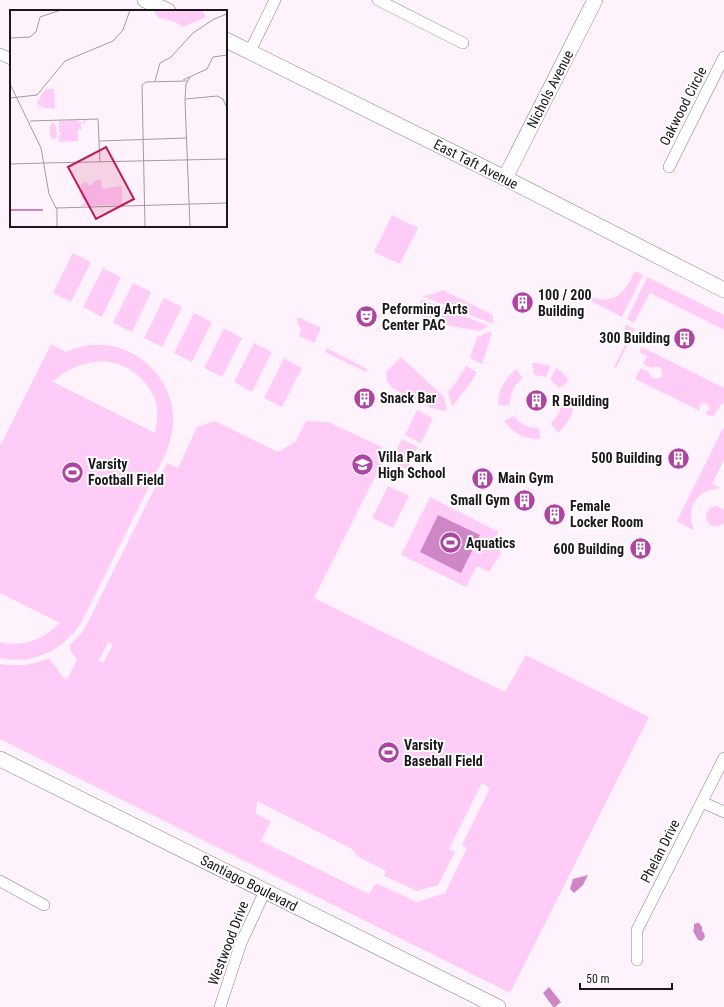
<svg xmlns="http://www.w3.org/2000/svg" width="724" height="1007" viewBox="0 0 724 1007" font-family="'Roboto Condensed',sans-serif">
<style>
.green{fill:#ffccf7;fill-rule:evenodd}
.water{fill:#cf86c6}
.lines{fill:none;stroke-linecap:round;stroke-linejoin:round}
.street-casing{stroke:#897d87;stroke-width:12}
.secondary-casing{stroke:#897d87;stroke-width:16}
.street{stroke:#fff;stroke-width:11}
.secondary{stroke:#fff;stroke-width:15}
.labels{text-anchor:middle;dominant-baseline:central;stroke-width:4;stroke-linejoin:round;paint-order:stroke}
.street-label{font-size:14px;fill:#1c171b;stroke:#fff}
.poi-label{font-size:14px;font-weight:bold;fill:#1c171b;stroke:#fff;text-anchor:start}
.inset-river{fill:none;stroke:#cf86c6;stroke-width:2}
.inset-road{fill:none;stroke:#a49ba2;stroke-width:1}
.view{fill:#c2185b;fill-opacity:0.15;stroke:#c2185b;stroke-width:2}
.inset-edge{fill:none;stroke:#1c171b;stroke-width:2}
</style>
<rect width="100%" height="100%" fill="#fef3fc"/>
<path class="green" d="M392,215L418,228L400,264L374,252Z
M73,253L91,262L71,302L53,293Z
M103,268L121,277L102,317L83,307Z
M635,271L643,275L622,317L581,296C590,295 591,298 599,299C620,302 627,287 635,271Z
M647,277L724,315V330L650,293L634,323L627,319Z
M133,283L151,292L132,332L113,323Z
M443,290L493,315V324L422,296L434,294Z
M164,298L182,307L162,347L144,338Z
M421,299L489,326L479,331L423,321L419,312Z
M194,313L212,322L192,362L174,353Z
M298,317L321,328L314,343L299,336L301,330L299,325L297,324L298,321L297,320Z
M626,325L635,329L616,368L614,367L629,337L626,336L628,331L624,329Z
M224,328L242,338L222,377L204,368Z
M492,331L489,343L482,364L470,358L477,337Z
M254,343L272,352L252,392L234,382Z
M51,344L66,352C75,348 84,345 93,345C133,342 170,374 173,414C174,427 171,439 167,451L81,623C78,627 75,632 71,635C54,655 26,664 0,658V642C22,648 44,639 60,623L0,593V446ZM106,361C113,363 121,364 127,368C142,376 154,391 157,407C158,416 156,425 155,433L53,382C67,367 86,362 106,361Z
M642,347L724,388V403C719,406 716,412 713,417L704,413C720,408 695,395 700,411L635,379L641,368L649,372L651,377C667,385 665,360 651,368L643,364L647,356L639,352Z
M327,348L367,369L366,372L325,352Z
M401,357L444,397L447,411L431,408L392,388L387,381L386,372Z
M284,358L302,368L282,407L264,398Z
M532,363H538L551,366L546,377L534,375Z
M466,366L477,372L472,381L452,407L448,392L456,382Z
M556,368L562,372L569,381L559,388L550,379Z
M516,369L523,378C513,385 510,394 510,405H498C498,390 505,379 516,369Z
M562,399H574C574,413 568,424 558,433L551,423C558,416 562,409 562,399Z
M417,410L433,418L421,443L405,435Z
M514,416C520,424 528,428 539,428L540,439C523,439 514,434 504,421Z
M215,421L278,452L295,442L306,421L328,422L382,447L383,461L314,598L505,692L526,655L649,717L510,993L0,739V664C17,667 33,665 49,658L64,678L67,679L77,660L70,650V645L83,631L88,622L167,463L178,468L197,427ZM108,642L113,645L103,663L99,661ZM482,783L490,788L462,845L467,848L445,893L417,902L378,884L374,885L369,894L261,841L271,821L256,814L257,801L352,849L357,856L386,871L384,876L417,891L438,885L455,852L449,849Z
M723,428L724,429V460L712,484L721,488C716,489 710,489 705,492C692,498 687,516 694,528L693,530L677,521Z
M402,439L418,447L407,469L391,461Z
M388,486L409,496L393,528L372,518Z
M430,497L499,532L491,546L502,552L489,572L477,566L466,587L401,555Z
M717,506L724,510V523C708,536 697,508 717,506Z"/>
<path class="water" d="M438,515L480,535L461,573L420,552Z
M588,875L583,885L574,893L570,889L573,879Z
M697,923H699L702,927V931L704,933L705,937L702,941L698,940L693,931L694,928V924Z
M549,987L561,1002L555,1007H553L543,993Z"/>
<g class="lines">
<defs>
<path id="street" d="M378,0L463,43
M250,51L275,0
M0,54L11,59
M669,167L724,57
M702,802L724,812
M0,881L44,905
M637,960V930L724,758
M220,1007L241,943L265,891"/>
<path id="secondary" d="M145,0L168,11
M226,40L505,178L724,290
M505,178L595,0
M0,759L498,1007"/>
</defs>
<use href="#street" class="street-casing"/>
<use href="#secondary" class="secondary-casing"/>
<use href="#street" class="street"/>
<use href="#secondary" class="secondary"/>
</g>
<defs>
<symbol id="building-disc" viewBox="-11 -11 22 22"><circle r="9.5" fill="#af44a5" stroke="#fff"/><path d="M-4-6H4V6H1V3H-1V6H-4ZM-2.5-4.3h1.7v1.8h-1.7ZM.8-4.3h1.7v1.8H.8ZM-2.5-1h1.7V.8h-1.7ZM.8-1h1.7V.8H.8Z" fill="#fff"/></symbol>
<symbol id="theatre-disc" viewBox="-11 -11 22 22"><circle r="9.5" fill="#af44a5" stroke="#fff"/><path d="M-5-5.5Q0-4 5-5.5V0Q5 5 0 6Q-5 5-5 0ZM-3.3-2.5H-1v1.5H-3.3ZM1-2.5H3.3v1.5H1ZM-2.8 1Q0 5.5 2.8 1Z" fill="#fff"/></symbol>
<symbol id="school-disc" viewBox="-11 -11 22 22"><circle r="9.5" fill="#af44a5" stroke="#fff"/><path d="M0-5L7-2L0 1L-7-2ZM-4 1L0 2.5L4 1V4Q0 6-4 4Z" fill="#fff"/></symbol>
<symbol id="stadium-disc" viewBox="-11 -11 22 22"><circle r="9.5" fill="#af44a5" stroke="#fff"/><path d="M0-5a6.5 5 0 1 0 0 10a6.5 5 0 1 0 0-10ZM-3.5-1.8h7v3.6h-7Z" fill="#fff"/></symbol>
</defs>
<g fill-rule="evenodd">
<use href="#building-disc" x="510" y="290" width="25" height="25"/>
<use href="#theatre-disc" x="354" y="304" width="25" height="25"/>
<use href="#building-disc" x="672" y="326" width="25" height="25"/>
<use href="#building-disc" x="352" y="386" width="25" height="25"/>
<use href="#building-disc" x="524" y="388" width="25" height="25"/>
<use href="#building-disc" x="666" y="446" width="25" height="25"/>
<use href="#school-disc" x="350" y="452" width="25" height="25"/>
<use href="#stadium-disc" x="60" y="460" width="25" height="25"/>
<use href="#building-disc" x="470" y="466" width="25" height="25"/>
<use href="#building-disc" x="512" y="488" width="25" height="25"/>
<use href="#building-disc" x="542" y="502" width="25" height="25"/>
<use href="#stadium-disc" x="438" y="530" width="25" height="25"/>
<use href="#building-disc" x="628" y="536" width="25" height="25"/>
<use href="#stadium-disc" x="376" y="740" width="25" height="25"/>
</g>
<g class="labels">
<g class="street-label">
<text transform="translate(550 89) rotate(-63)">Nichols Avenue</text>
<text transform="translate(683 106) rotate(-63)">Oakwood Circle</text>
<text transform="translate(476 164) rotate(27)">East Taft Avenue</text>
<text transform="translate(660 851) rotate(-63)">Phelan Drive</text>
<text transform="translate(249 883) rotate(27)">Santiago Boulevard</text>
<text transform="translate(228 943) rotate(-69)">Westwood Drive</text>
</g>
<g class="poi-label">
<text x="538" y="295">100 / 200<tspan x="538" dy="16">Building</tspan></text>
<text x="382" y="309">Peforming Arts<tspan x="382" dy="16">Center PAC</tspan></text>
<text x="670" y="338" text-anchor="end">300 Building</text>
<text x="380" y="398">Snack Bar</text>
<text x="552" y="401">R Building</text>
<text x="378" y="457">Villa Park<tspan x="378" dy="16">High School</tspan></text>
<text x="662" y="458" text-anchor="end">500 Building</text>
<text x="88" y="464">Varsity<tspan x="88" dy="16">Football Field</tspan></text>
<text x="498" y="478">Main Gym</text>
<text x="510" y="500" text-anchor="end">Small Gym</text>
<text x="570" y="506">Female<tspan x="570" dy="16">Locker Room</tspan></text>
<text x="466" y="543">Aquatics</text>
<text x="624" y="549" text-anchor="end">600 Building</text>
<text x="404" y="745">Varsity<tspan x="404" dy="16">Baseball Field</tspan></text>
</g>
</g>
<g transform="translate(10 10)">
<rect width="217" height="217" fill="#fef3fc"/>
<path d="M147,0H192L196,7L173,17L163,11L149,8L144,2ZM35,79H44L45,98H33L32,94L30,98H28L30,94L26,95ZM68,110L69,112H73L74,110L79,111H75V115L73,113L70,115L72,119L68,120V131L49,132V125L52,124L49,122V111ZM43,112L46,116L47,127L44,130L40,126V115ZM86,170H91L92,179L112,176V195L70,196L75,192L71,188V174L76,172L80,176Z" fill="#ffccf7"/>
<path class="inset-river" d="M0,200H33"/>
<path class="inset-road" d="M0,28L20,27L26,22L30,7L51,0M173,70L197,59L203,47L217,45M145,71L150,53L161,47L183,23L204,9L217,4M0,74L31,138L39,184L47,200V217M0,88L27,85L55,51L103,31L113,20L120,0M176,89L207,86L213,89L217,98M20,111L88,109L90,152M89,131L177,128M35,153L217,149M0,154L35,153M46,198L217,193M135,217L132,75L136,72L177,71M180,217L175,90L176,74L180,67"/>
<path class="view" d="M96,137L124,189L86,209L58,157Z"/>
<rect width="217" height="217" class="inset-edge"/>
</g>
<path d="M580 983v6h92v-6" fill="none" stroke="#1c171b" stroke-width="2"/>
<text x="586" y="983" font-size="12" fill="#1c171b" stroke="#ffffff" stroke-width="3" paint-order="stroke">50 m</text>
</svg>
